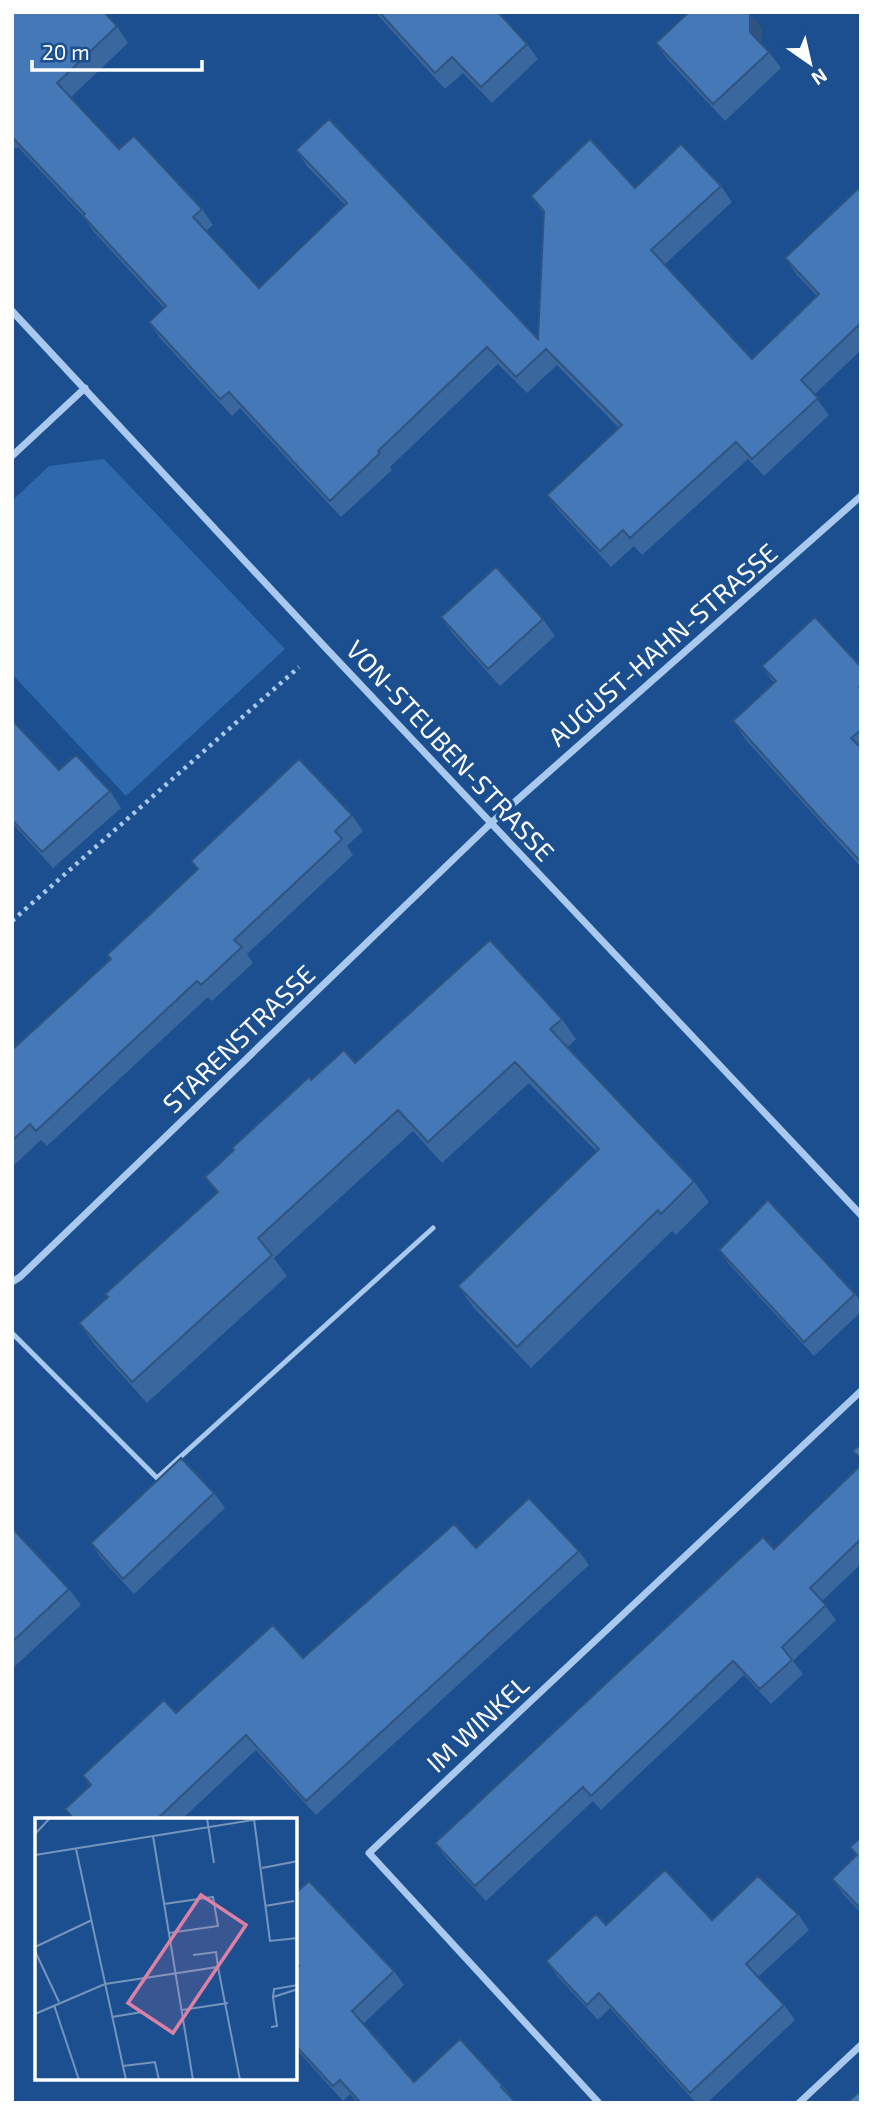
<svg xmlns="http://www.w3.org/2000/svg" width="873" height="2115" viewBox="0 0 873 2115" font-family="'Exo 2',sans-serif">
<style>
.green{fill:#2e69ad}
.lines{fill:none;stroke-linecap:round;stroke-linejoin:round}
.path{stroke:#a9c9ee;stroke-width:4.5;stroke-dasharray:3.5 5;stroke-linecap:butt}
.lane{stroke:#a9c9ee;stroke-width:5}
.street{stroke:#a9c9ee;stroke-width:7}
.wall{fill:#3a679d}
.shaded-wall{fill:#305480}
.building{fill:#4478b7;stroke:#305480;stroke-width:2}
.labels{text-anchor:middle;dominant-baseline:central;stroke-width:7;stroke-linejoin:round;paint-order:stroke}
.street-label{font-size:26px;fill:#fff;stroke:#1b4f8f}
.inset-road{fill:none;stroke:#7695bc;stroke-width:2}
.view{fill:#dd80a5;fill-opacity:0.15;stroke:#dd80a5;stroke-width:3.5}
.inset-edge{fill:none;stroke:#fff;stroke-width:3.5}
</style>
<rect width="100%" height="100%" fill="#1b4f8f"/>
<path class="green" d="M104,459L285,649L126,796L12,674V501L49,466Z"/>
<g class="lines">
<path class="path" d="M12,921L299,667"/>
<path class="lane" d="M12,1333L157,1478L433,1228"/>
<path class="street" d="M12,311L323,645L861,1215
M12,456L85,388
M12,1282L20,1277L491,823L861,496
M599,2103L369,1853L861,1391
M799,2103L861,2045"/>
</g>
<path class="wall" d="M12,12L117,26L128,43L71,97L119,149L202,209L213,225L206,231L259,288L345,205L307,166L296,150L538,339L544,214L531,196L635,188L721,186L732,202L664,265L752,359L817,296L797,275L785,258L861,186V350L814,395L829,415L764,476L748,459L642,555L634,546L611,567L559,511L547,495L619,428L557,365L527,393L498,364L390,467L392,470L341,517L240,408L232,416L160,338L149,322L164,308L94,232L83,216L18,147L16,149L12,145Z
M375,12H498L527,44L538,59L492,103L463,73L445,89Z
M762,29V44L769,52L781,68L725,121L668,60L656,43Z
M441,617L543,619L555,636L500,686L453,634Z
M762,666L861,667V867L746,740L733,721L774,683Z
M12,720L59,770L110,791L121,808L53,868L12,823Z
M352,815L363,831L347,846L353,855L247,954L253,963L212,1001L208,997L47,1146L41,1140L12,1167V1050L110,959L197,870L191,861Z
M562,1019L576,1039L568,1047L694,1181L709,1202L676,1235L672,1231L531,1368L473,1307L458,1286L597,1152L529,1083L442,1163L413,1131L274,1258L287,1276L147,1403L94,1344L79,1323L217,1193L205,1177L311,1080L355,1063Z
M719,1250L855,1294L861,1301V1312L814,1356L729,1264Z
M861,1465V1564L822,1601L836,1620L793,1661L803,1674L771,1704L744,1675L601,1810L593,1801L486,1901L446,1858L435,1843L774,1549Z
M214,1493L225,1508L134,1594L101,1558L91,1543Z
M12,1528L69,1589L81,1605L12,1669Z
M476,1548L579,1551L589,1565L316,1815L256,1750L182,1819H72L65,1809L90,1786L83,1775L176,1713L303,1658Z
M861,1837V1913L844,1895L832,1879L856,1856L850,1847Z
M296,1893L394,1971L404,1985L363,2024L414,2082L502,2085L516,2103H358L350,2094L343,2101L296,2049V1969L297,1968L296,1966Z
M798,1914L809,1930L758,1977L784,2005L795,2020L707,2103H696L610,2008L598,2020L557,1976L546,1961L606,1925Z"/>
<path class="shaded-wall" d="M750,13L762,29V49L750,32Z"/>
<path class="building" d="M12,12H104L117,26L57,83L119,149L134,136L202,209L193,217L259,288L347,203L296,150L329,119L538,339L544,211L531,196L590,139L635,188L681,144L721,186L651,250L752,359L819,294L785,258L861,186V323L801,380L818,398L752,459L736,442L630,538L623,530L600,551L547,495L622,425L546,349L516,377L487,347L378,451L380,453L330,501L229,392L220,399L149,322L166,306L83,216L85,214L12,137Z
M379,12H498L527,44L481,87L452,57L435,73Z
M689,12H750V32L769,52L713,104L656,43Z
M496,567L543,619L488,669L441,617Z
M815,617L861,667V685L859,687L861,689V730L851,738L861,748V862L819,817L733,721L776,681L762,666Z
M12,720L59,770L76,755L110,791L42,852L12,820Z
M299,759L352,815L335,831L342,839L234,940L242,947L201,985L197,981L36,1131L30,1124L12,1141V1050L111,959L107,955L198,869L191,861Z
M490,940L562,1019L550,1029L694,1181L661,1214L658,1210L517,1347L458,1286L599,1149L515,1062L428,1142L398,1110L258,1238L272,1255L132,1382L79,1323L108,1297L105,1294L218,1192L205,1177L234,1150L232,1148L309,1077L311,1080L344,1050L355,1063Z
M768,1200L855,1294L804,1342L719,1250Z
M861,1444V1459L853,1451Z
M181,1458L214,1493L123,1579L91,1543Z
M861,1465V1539L810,1588L826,1605L782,1647L792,1660L760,1689L733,1661L591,1796L583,1787L475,1886L435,1843L763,1537L774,1549Z
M529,1498L579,1551L306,1801L246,1735L157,1819H74L65,1809L91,1785L83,1775L164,1700L176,1713L273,1625L303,1658L454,1524L476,1548Z
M12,1528L69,1589L12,1642Z
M861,1837V1909L832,1879L857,1855L850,1847Z
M665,1870L712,1920L758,1876L798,1914L746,1964L784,2005L690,2093L599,1993L587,2005L546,1961L596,1914L606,1925Z
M309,1881L394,1971L352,2011L414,2082L460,2039L502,2085L501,2087L516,2103H361L340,2080L333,2086L296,2046V1969L299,1966L296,1963V1893Z
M861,2090V2103H847Z"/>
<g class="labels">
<g class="street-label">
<text transform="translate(662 644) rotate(-41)">AUGUST-HAHN-STRASSE</text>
<text transform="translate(451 750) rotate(47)">VON-STEUBEN-STRASSE</text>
<text transform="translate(238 1038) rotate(-44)">STARENSTRASSE</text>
<text transform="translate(477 1723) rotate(-43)">IM WINKEL</text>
</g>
</g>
<g transform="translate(35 1818)">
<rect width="262" height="262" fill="#1b4f8f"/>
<path class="inset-road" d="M172,0L179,45M219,1L235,123L263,120M0,16L15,0M118,18L158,262M41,31L91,262M0,37L230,0M227,50L263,43M129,86L178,79L183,108L134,115M230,88L259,83M0,129L57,102M0,133L24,184M158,137L181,134L183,149M263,167L239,171L238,179L263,171M19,187L44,262M147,192L193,185M0,196L70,166L183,149L205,262M77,199L107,194M236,209L242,208L238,179M88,248L120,244L124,262"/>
<path class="view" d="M166,77L211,107L138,215L93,185Z"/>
<rect width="262" height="262" class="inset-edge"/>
</g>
<rect width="873" height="2115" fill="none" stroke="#ffffff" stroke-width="28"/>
<g transform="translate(810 63) rotate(146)" stroke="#1b4f8f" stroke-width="5" paint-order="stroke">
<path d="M0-5L12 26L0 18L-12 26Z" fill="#ffffff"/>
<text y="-10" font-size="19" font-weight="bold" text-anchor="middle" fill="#ffffff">N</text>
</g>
<path d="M32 60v10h170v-10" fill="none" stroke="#ffffff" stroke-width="3.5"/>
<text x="42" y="60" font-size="21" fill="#ffffff" stroke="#1b4f8f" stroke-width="5" paint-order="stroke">20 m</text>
</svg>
